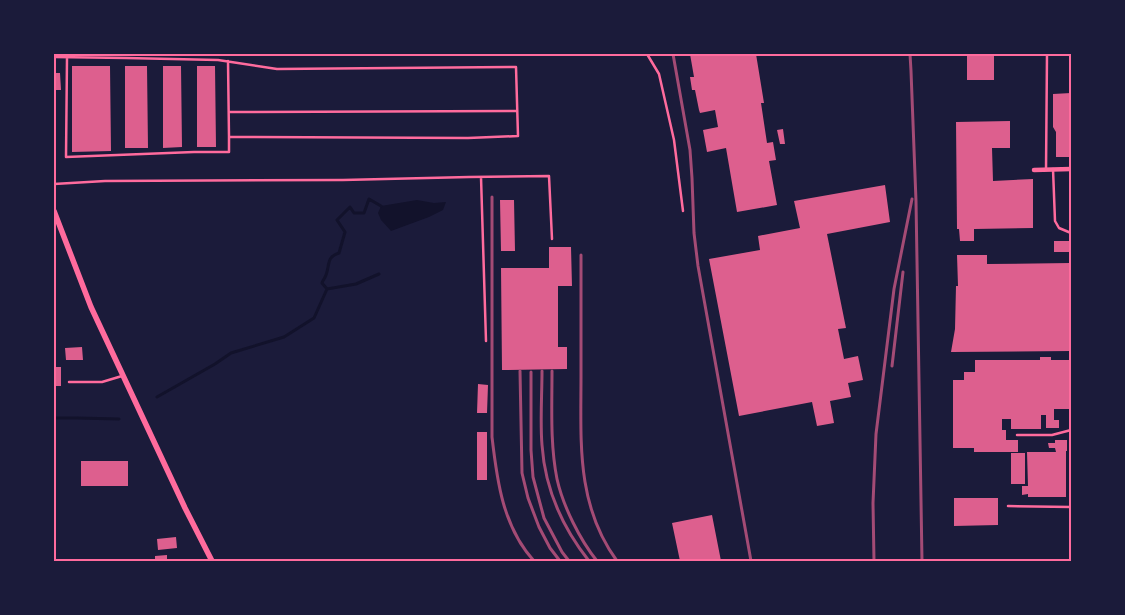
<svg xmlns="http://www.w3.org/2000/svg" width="1125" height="615" viewBox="0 0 1125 615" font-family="'PT Sans Narrow',sans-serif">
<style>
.water{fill:#12122b}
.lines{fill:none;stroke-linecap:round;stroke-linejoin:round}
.stream{stroke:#12122b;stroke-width:3}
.building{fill:#dd5f8e}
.service{stroke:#ff6b9d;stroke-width:2.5}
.minor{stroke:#ff6b9d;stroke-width:4.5}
.tertiary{stroke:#ff6b9d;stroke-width:5.5}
.rail{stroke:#a44b75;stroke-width:3}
.neatline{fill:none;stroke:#ff6b9d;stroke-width:2}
</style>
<rect width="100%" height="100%" fill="#1b1b3a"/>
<path class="water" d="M417,200L434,203L446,202L443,210L429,217L391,231L381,220L378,213L381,206Z"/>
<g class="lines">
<path class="stream" d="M327,289L322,283C323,280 325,278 326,275C330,265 326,257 339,253L345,232L337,220L350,207L354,213H364L369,199L381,206
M327,289L356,284L379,274
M157,397L215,364L231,353L284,337L314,318L327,289
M54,418H77L119,419"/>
</g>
<path class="building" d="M690,54H756L764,103H761L767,143L773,142L776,160L769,161L777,205L737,212L726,148L707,152L703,130L718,127L715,110L700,113L699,110L695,90H692L690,77H694Z
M967,54H994V80H967Z
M72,66H110L111,151L72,152Z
M125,66H147L148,148H125Z
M163,66H181L182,147L163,148Z
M197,66H215L216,147H197Z
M54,73H60L61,90H54Z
M1071,93L1070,157H1056V132L1053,127V94Z
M1010,121V148H992L993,181L1033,179V228L974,229V241H960L959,229H957L956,122Z
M783,129L785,144H780L777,130Z
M885,185L890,222L827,234L846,328L838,329L844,359L858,356L863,380L848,383L851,397L830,401L834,423L817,426L812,402L739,416L709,259L760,250L758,236L800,228L794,201Z
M500,200H514L515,251H501Z
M1054,241H1069L1070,252H1054Z
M549,247H571L572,286H558V347H567V369L502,370L501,268H549Z
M957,255H987V264L1071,263V351L951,352L955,329L956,286H958Z
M82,347L83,360H66L65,348Z
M1040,357H1051V360H1071V409H1054V420H1059V428H1046V415H1041V429H1011V419H1002V430H1006V440H1018V452H974V448H953V380H964V372H975V360H1040Z
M54,367H61V386H54Z
M478,384L488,385L487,413H477Z
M477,432H487V480H477Z
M1055,440H1067V451H1066V497H1028V494L1022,495V486H1028L1027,452H1056L1055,448H1049L1048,443H1055Z
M1011,453H1025V484H1011Z
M81,461H128V486H81Z
M954,498H998V525L954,526Z
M712,515L721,561H680L672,523Z
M176,537L177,548L158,550L157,539Z
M167,555V561H155V556Z"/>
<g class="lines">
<path class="service" d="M647,54L659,74L674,140L683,211
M54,57L126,58L218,60L277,69L516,67L518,136L468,138L229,137V152H194L66,157L67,58
M228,61L229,137
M229,112L517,111
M1053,169L1055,221L1059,228L1071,233
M1046,170L1047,54
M481,177L486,341
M54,184L105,181L343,180L469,177L549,176L552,239
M69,382H102L122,376
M1017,435H1052L1071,430
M1008,506L1071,507"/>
<path class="minor" d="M1034,170L1071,169"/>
<path class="tertiary" d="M54,211L91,307L185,508L212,561"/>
<path class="rail" d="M673,54L690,150L692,178L694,233L698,266L751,561
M910,54L911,71L916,201L922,561
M492,197V437C497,481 503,527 534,561
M581,255C581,295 581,336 581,377C581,442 576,505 617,561
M892,366L903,272
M520,371L522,473L528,498L539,527L550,548L560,561
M542,371C542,396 540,421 542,445C545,489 562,527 589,561
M552,371C552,407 550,444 557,479C563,506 580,540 597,561
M531,372V450L533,477L544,518L562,552L569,561
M874,561L873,503L876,434L894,289L912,199"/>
</g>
<rect width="1125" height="615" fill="none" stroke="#1b1b3a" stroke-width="110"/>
<rect x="55" y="55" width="1015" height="505" class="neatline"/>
</svg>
